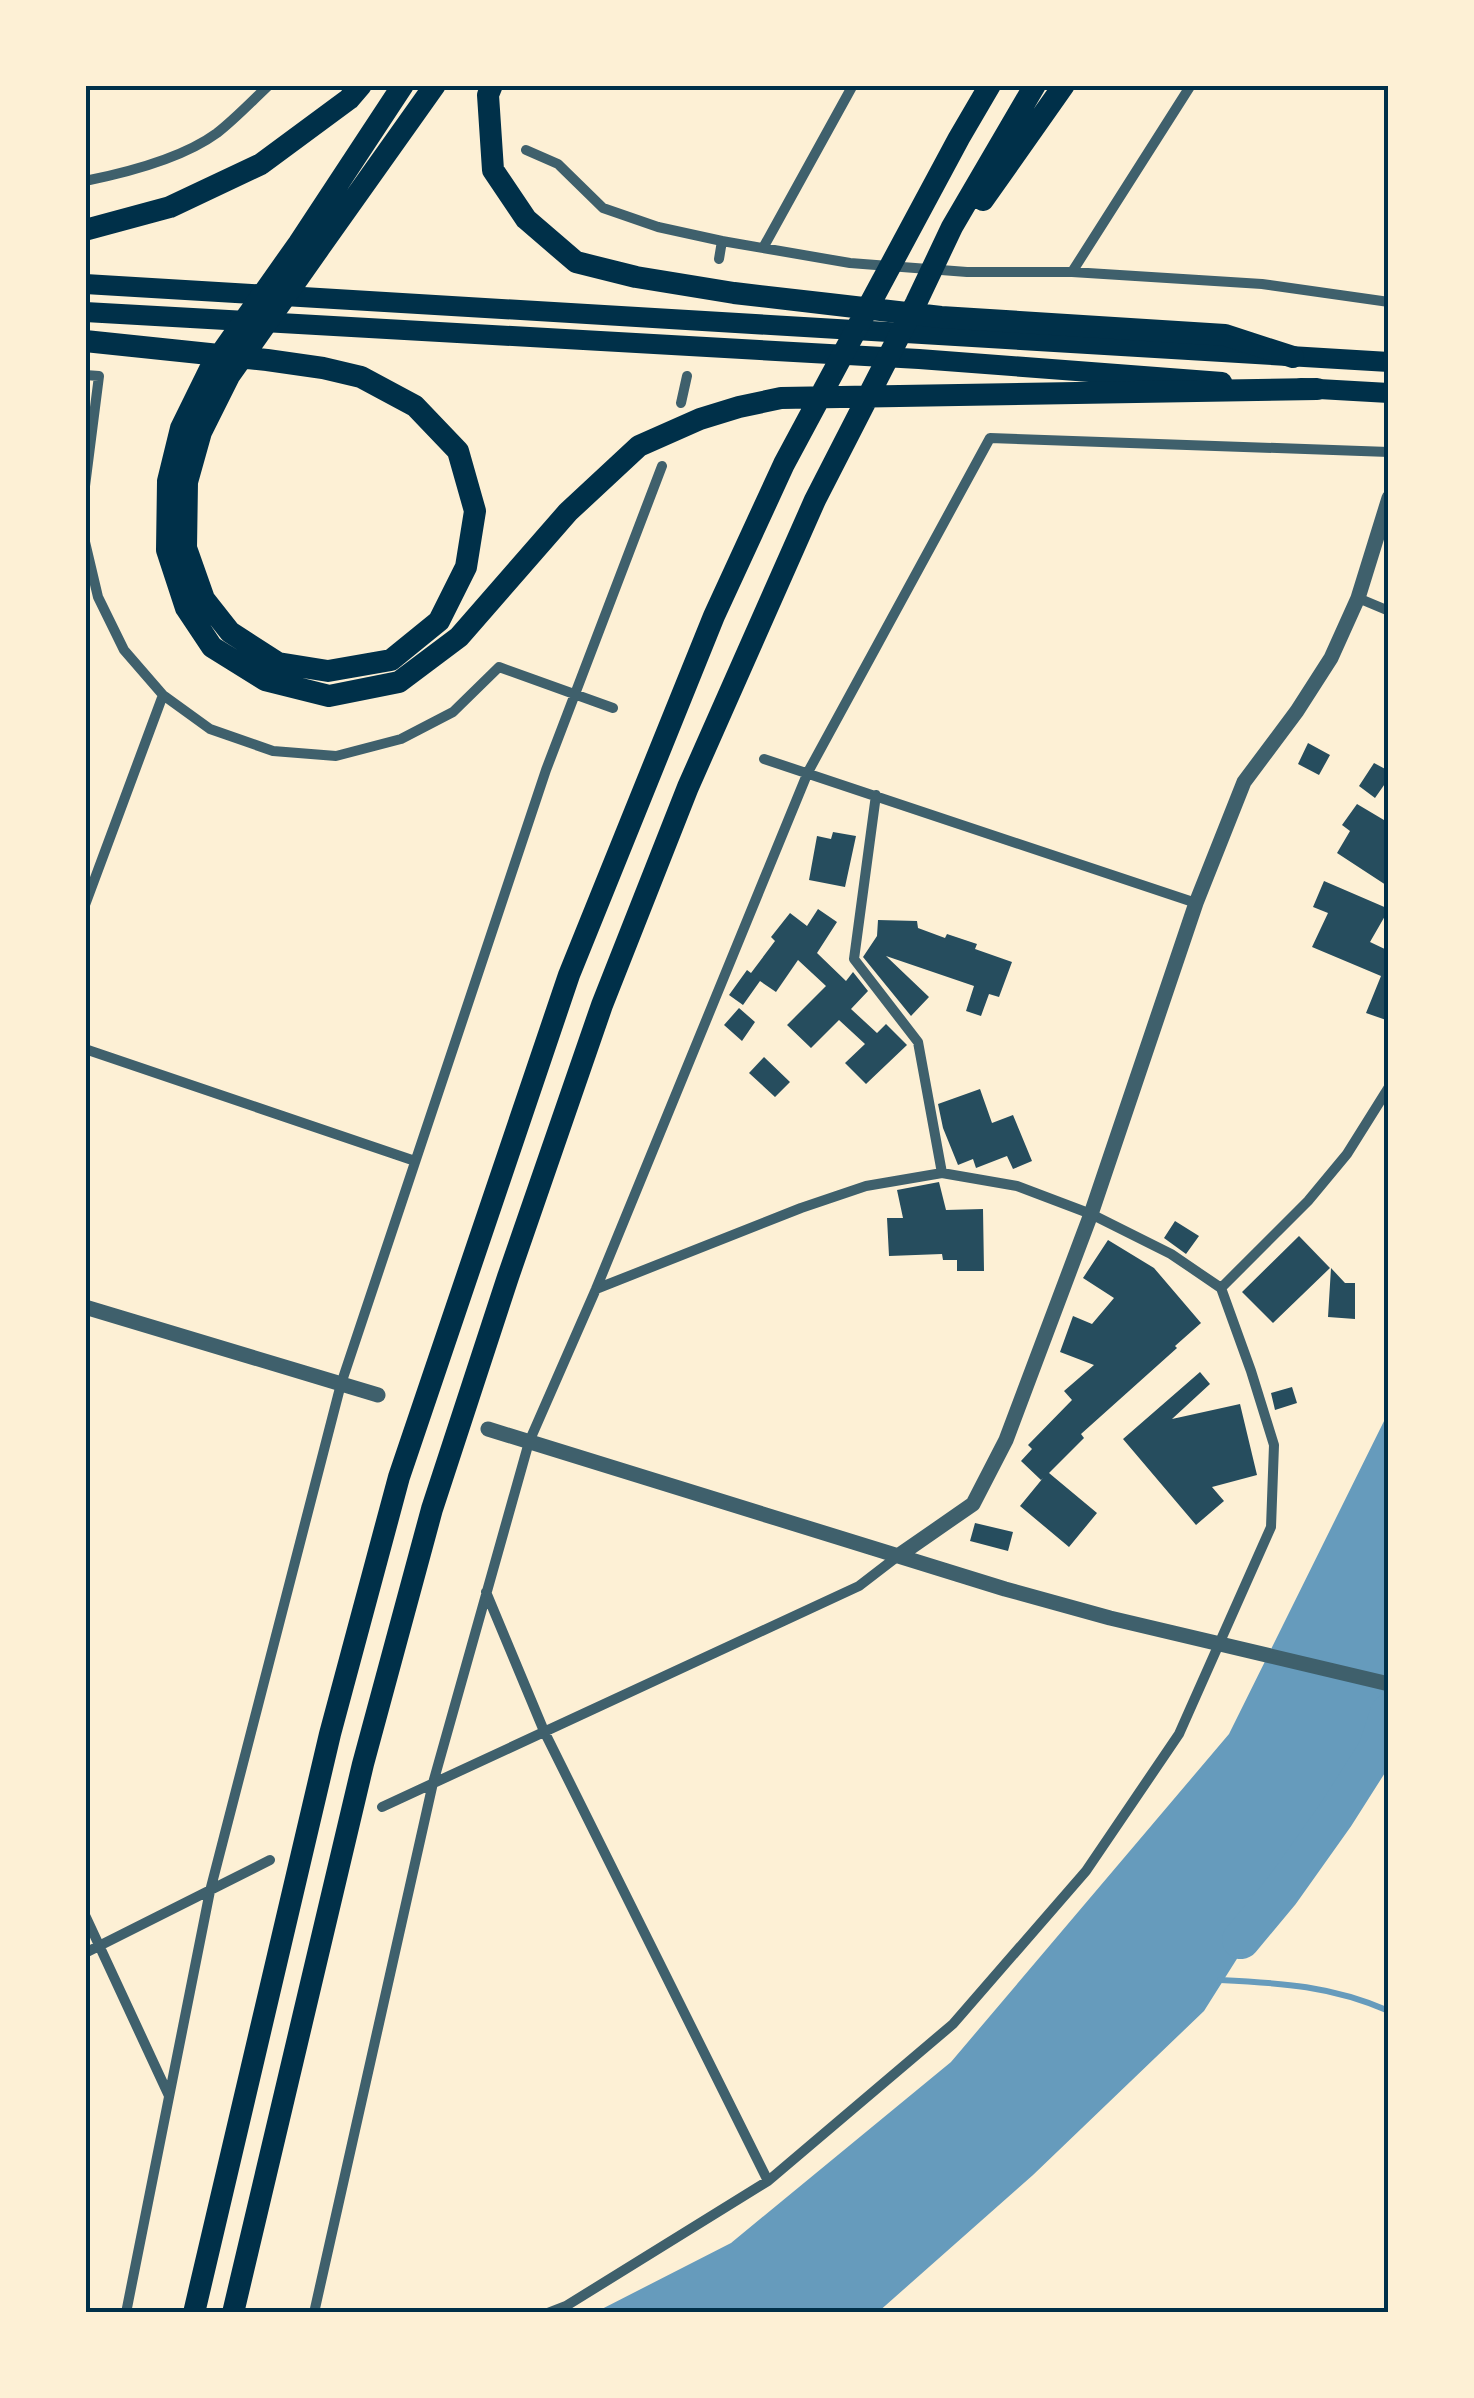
<svg xmlns="http://www.w3.org/2000/svg" width="1474" height="2398" viewBox="0 0 1474 2398" font-family="Overpass,sans-serif">
<style>
.water{fill:#669bbc}
.lines{fill:none;stroke-linecap:round;stroke-linejoin:round}
.stream{stroke:#669bbc;stroke-width:6}
.river{stroke:#669bbc;stroke-width:38}
.building{fill:#264d5e}
.minor{stroke:#3f606c;stroke-width:10}
.tertiary{stroke:#3f606c;stroke-width:15}
.trunk{stroke:#003049;stroke-width:20}
.motorway{stroke:#003049;stroke-width:22}
.neatline{fill:none;stroke:#003049;stroke-width:4}
</style>
<rect width="100%" height="100%" fill="#fdf0d5"/>
<path class="water" d="M1389,1411V1701L1365,1756L1204,2011L1033,2175L877,2313H594L731,2243L951,2062L1229,1734Z"/>
<g class="lines">
<path class="stream" d="M1220,1980C1282,1983 1332,1986 1389,2011"/>
<path class="river" d="M1241,1940L1281,1892L1335,1816L1377,1750L1389,1713"/>
</g>
<path class="building" d="M1308,743L1330,755L1319,775L1298,764Z
M1374,763L1389,771V778L1375,798L1359,786Z
M1357,804L1389,823V887L1337,853L1350,831L1342,825Z
M833,832L856,836L845,887L809,880L817,836L831,839Z
M1324,881L1389,909L1370,942L1389,951V1021L1366,1013L1381,976L1312,947L1328,913L1313,907Z
M818,909L837,922L817,953L846,981L853,972L868,991L851,1009L877,1033L886,1024L907,1045L866,1084L845,1063L865,1044L839,1020L811,1048L787,1025L826,986L798,960L776,992L760,981L743,1005L729,995L747,970L751,973L775,941L771,937L790,913L807,926Z
M878,920L917,921L918,928L945,938L947,934L977,944L975,949L1012,962L999,997L989,994L981,1016L966,1011L974,986L886,956L929,997L911,1016L863,957L877,936Z
M739,1008L755,1022L742,1041L724,1025Z
M764,1057L790,1082L775,1097L749,1073Z
M980,1089L992,1123L1013,1115L1032,1161L1013,1169L1007,1156L976,1168L973,1159L958,1165L943,1128L938,1104Z
M939,1182L946,1210L983,1209L984,1271H957V1260H943L942,1254L889,1256L887,1218H903L897,1190Z
M1175,1221L1199,1236L1186,1254L1164,1238Z
M1299,1236L1330,1268L1273,1323L1242,1292Z
M1108,1240L1154,1268L1201,1323L1175,1346L1177,1348L1081,1434L1084,1438L1049,1473L1097,1513L1069,1547L1020,1506L1043,1478L1041,1480L1021,1461L1032,1449L1028,1445L1072,1400L1064,1391L1094,1365L1060,1352L1073,1316L1092,1324L1114,1298L1083,1278Z
M1331,1268L1345,1283H1355V1319L1328,1317Z
M1200,1372L1210,1384L1172,1419L1240,1404L1257,1475L1212,1487L1224,1501L1196,1525L1123,1439Z
M1292,1387L1297,1403L1275,1410L1271,1393Z
M975,1523L1013,1532L1008,1551L970,1541Z"/>
<g class="lines">
<path class="minor" d="M526,150L558,164L603,208L658,227L722,241
M85,181C125,173 183,158 217,133C235,119 252,101 269,85
M763,248L853,85
M719,259L722,241L850,263L967,272H1072L1262,284L1389,302
M1072,272L1191,85
M85,375L99,376L85,486
M681,403L687,376
M85,542L98,597L124,650L163,695L210,729L273,751L336,756L401,739L453,712L499,667L613,708
M1358,598L1389,611
M764,759L1196,903
M876,795L854,959L918,1042L942,1173
M85,905L163,695
M85,1049L415,1161
M1221,1288L1308,1201L1347,1154L1389,1087
M486,1592L544,1731L768,2181
M382,1807L859,1586L898,1556
M85,1915L169,2096
M85,1953L270,1860
M126,2313L210,1891L341,1384L546,770L662,466
M314,2313L433,1783L529,1442L596,1289L808,772L990,438L1389,452
M548,2313L566,2306L768,2181L953,2024L1086,1871L1179,1734L1271,1527L1274,1445L1251,1371L1221,1288L1171,1254L1091,1214L1017,1186L942,1173L866,1186L801,1208L596,1289"/>
<path class="tertiary" d="M85,1307L378,1395
M488,1429L1005,1589L1110,1618L1389,1684
M898,1556L973,1504L1006,1440L1091,1214L1196,903L1244,782L1297,711L1331,658L1358,598L1389,498"/>
<path class="trunk" d="M85,284L1389,362
M85,312L919,359L1222,382
M1301,388L1389,393"/>
<path class="motorway" d="M403,85L299,243L210,369L181,428L168,481L167,550L186,608L212,647L265,680L329,696L399,682L459,637L568,512L639,446L700,419L739,407L781,398L1317,389
M492,85L488,95L493,170L526,219L576,262L636,277L734,293L829,304L941,317L1225,335L1293,357
M983,200L1064,85
M85,230L170,207L261,164L349,99L361,85
M85,341L267,360L323,368L361,377L415,406L458,451L475,511L466,567L439,621L391,660L328,671L278,663L230,632L204,599L186,548L187,482L201,432L229,376L320,247L435,85
M194,2313L330,1734L399,1477L569,975L714,616L784,464L959,138L990,85
M233,2313L363,1764L432,1509L508,1277L602,1005L688,787L815,500L916,303L952,227L1035,85"/>
</g>
<rect width="1474" height="2398" fill="none" stroke="#fdf0d5" stroke-width="175"/>
<rect x="88" y="88" width="1298" height="2222" class="neatline"/>
</svg>
